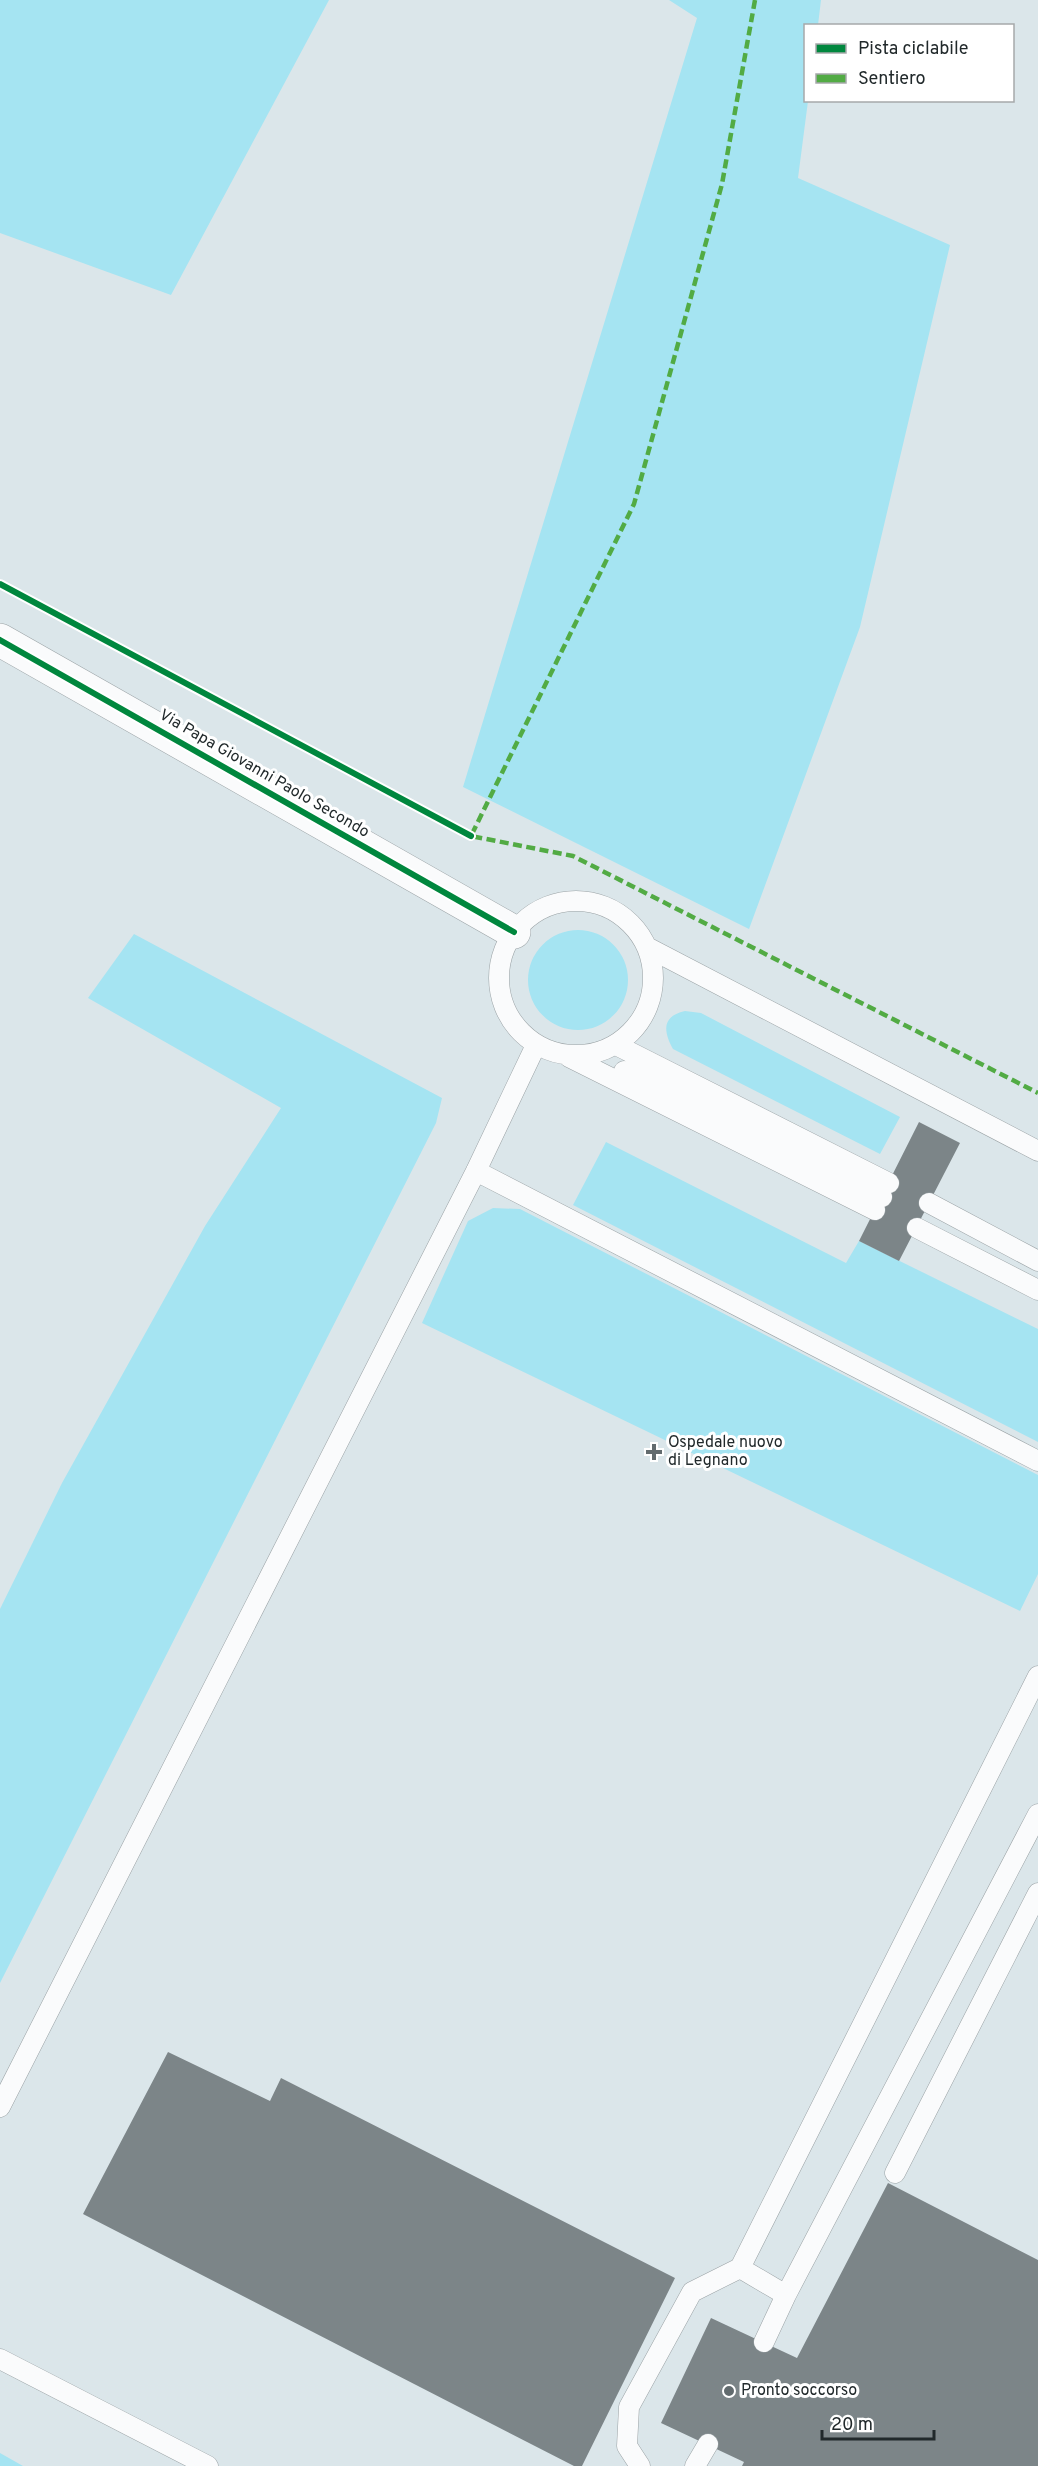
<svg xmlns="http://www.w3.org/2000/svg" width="1038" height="2466" viewBox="0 0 1038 2466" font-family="Overpass,sans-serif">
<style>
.green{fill:#a5e4f2}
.building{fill:#7c8588}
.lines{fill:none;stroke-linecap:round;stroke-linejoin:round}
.service-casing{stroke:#9aa2a5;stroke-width:21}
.minor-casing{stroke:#9aa2a5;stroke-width:34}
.service{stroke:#fafbfc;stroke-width:20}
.minor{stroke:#fafbfc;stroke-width:33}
.quiet{stroke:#52ab44;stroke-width:4.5;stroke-dasharray:9 4.5;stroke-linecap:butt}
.cycleway-casing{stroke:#fff;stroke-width:10}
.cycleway{stroke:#00873e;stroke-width:6}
.poi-dot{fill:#626b6e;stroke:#fff;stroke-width:2}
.labels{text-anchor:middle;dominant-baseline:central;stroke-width:6;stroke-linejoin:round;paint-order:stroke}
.street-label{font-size:16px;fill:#21292b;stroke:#fff}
.poi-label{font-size:16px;fill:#21292b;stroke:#fff;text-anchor:start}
</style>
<rect width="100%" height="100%" fill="#dbe6ea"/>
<path class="green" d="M0,0H329L171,295L0,233Z
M669,0H821L818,25L806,26V100L808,101L798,178L950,245L860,627L749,929L463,787L697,18Z
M528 980a50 50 0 1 1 100 0a50 50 0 1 1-100 0Z
M134,934L442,1098L436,1123L0,1983V1609L62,1483L205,1226L281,1108L88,998Z
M685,1011L701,1013L900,1117L880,1154L673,1049C663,1031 662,1016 685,1011Z
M606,1142L846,1263L859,1241L1038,1329V1442L573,1205Z
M493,1208L520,1209L1038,1475V1574L1020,1611L422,1323L468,1221Z
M0,2453L23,2466H0Z"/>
<path class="building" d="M919,1122L960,1143L899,1261L859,1241Z
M168,2052L270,2101L281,2078L675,2278L582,2466H574L83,2214Z
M888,2183L1038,2260V2466H742L744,2462L661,2423L711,2318L797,2358Z"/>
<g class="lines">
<defs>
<path id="service" d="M499 978a77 77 0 1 1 154 0a77 77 0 1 1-154 0Z
M647,947L1038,1151
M616,1045L889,1183
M569,1057L875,1210
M624,1071L731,1119L882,1197
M476,1171L1038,1461
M929,1203L1038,1261
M917,1228L1038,1290
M0,2107L476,1171L536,1045
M895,2173L1038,1893
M740,2268L786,2295
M764,2342L786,2295L1038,1814
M0,2359L208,2466
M640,2466L627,2446L629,2407L692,2292L740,2268L1038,1676
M695,2466L708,2444"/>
<path id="minor" d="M0,640L514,932"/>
</defs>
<use href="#service" class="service-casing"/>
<use href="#minor" class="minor-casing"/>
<use href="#service" class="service"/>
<use href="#minor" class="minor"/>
<path class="quiet" d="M755,0L722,184L634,504L471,836L573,856L1038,1093"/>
<defs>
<path id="cycleway" d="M0,584L471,836
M0,640L514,932"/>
</defs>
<use href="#cycleway" class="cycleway-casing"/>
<use href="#cycleway" class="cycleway"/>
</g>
<g class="poi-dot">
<path d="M651 1443h6v6h6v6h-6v6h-6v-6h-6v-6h6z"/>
<circle cx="729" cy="2391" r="6"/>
</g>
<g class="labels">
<g class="street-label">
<text transform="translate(264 774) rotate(30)">Via Papa Giovanni Paolo Secondo</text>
</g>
<g class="poi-label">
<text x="668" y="1443">Ospedale nuovo<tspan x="668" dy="18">di Legnano</tspan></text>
<text x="741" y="2391">Pronto soccorso</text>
</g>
</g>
<rect x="804" y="24" width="210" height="78" fill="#ffffff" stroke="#a6a9aa" stroke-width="1.5"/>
<rect x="816" y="44" width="30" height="9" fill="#00873e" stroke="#a6a9aa" stroke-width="1.5"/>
<text x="858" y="54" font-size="18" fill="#21292b">Pista ciclabile</text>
<rect x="816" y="74" width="30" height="9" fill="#52ab44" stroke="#a6a9aa" stroke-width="1.5"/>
<text x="858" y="84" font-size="18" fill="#21292b">Sentiero</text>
<path d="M822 2430v9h112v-9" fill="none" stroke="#21292b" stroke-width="3"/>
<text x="831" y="2430" font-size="18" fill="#21292b" stroke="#ffffff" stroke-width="4.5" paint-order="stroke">20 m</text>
</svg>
